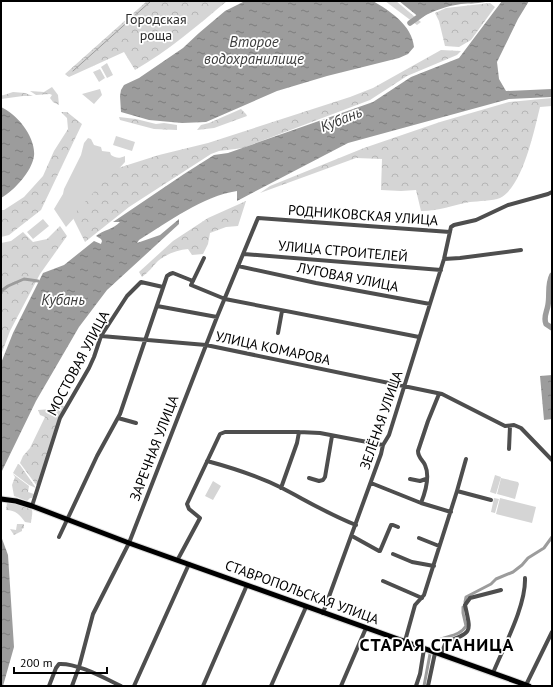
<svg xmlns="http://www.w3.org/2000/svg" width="553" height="687" viewBox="0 0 553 687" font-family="'PT Sans',sans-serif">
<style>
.green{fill:#d5d5d5}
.forest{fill:url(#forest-crowns)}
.water{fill:url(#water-ripples)}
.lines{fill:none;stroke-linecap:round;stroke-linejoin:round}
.stream{stroke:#9c9c9c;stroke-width:1}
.canal{stroke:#9c9c9c;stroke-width:3}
.river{stroke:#9c9c9c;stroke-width:5.5}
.major-casing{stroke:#dbdbdb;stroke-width:7}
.minor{stroke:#4e4e4e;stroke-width:4}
.major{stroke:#000;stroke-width:5}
.labels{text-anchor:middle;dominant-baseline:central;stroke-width:3.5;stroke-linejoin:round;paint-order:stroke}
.park-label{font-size:14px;fill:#2c2c2c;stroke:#fff}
.street-label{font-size:14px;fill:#000;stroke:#fff}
.water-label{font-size:15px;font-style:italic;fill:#3d3d3d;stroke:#fff}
.district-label{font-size:18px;font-weight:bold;letter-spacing:1px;fill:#000;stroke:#fff}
</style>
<defs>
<pattern id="forest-crowns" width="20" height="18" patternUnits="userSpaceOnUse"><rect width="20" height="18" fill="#d5d5d5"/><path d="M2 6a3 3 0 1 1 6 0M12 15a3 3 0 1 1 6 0" fill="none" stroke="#b5b5b5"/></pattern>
<pattern id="water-ripples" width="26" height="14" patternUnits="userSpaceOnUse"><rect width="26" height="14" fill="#9c9c9c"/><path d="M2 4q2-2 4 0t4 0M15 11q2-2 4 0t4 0" fill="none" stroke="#7d7d7d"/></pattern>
</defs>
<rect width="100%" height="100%" fill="#fff"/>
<path class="green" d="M107,63L113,75L107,78L101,67Z
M100,69L105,78L99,82L93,72Z
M100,89L102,95L94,104L82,94Z
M116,136L135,142L132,151L113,145Z
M88,138L91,139L94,145L101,147L102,151L110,152L111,155C116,158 119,159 125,156V162L66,227L54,209L63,194L64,189L81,155L84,143Z
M43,219L49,226L33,239L27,232Z
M495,475L501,477L496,494L490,492Z
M501,478L518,482L519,484L515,499L497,494Z
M213,481L221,486L213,500L205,496Z
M494,498L499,499L495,513L491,512Z
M500,498L536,507L532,523L496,514Z"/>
<path class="forest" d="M147,1H227C197,26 168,51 135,70L124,52L69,77L65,74Z
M385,1H396L421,22L417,25Z
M490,3L495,7L471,40L459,47L445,46L439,21L435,13L446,8Z
M441,50L461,51L457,55L407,76L370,100L243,148L219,151L211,154L129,207L85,242L72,216L115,169L159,155L208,143L350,97L373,88Z
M52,87L58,95L59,105L53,102L50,98L52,95L50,94L36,95L30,91L44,92Z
M13,92L25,93L33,96H23L1,99V96Z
M552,98V106L540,107C534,131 523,186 500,198C493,201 478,201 470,202C452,205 440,211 421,211L416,190L401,191L381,190L382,159L356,158L260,193L270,186L364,148L440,122L509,102Z
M241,109L246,114L247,116L214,128L197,130L201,125L209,123Z
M61,112H67L82,124L41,210L9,235L1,237V210H4L24,197L43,176L54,151L68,129L67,118Z
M119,117L136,119L156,124L164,123L177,125V130L154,129L120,120Z
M246,201L238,226L226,227L210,233L208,244L203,254L192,255L188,249C178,250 166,254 158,261C152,267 149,272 142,277L139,272L173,241L208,218Z
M60,226L67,236L40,274L10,331L1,355V243L11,241L23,232L33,242L47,239Z
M61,404L65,407L37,486L20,463L23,456L30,448L45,417L40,415L38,410L51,409Z
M18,464L20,465L36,488L29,485L13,473Z
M13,474L29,486L28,492L34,494L32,498H30L27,501L14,496L12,485L15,477Z
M7,503C12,503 30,505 32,510C33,513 31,520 31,523L25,522C20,515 16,510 6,510Z
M17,524H24V528L22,529V531L14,535L10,529L16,530Z"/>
<path class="water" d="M245,1H373C390,11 412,25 414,47L408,54L399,58L327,76L277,91L206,122L182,123L149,120L121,112L120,96L121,90L124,85L139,78L183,48L199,33L225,11Z
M399,1H489C479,4 470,3 461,4C446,6 433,11 420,18Z
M502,1H529L518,19L497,62L499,79L506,91L552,89V97L509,99L348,143L237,201V191C203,196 168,222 139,240L137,243L160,235L179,219V224L107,290L79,327L36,401L1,473V363L13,333L43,273L64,265L94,241L101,244L102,241L101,239L96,236C103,230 114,229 120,222H113L184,174L214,155L228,153L373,102L411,77L459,58Z
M1,107C17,114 36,137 34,156C32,171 14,191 1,198Z
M552,375V419L544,420L540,376Z
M1,536L8,555L14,647L3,686H1Z"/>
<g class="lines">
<path class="stream" d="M73,71L151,1"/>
<path class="canal" d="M1,291L8,286L24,279L38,281
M465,602L466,597L491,584L496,579L513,572L522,565L528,558L544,548L552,537
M431,648C435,634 458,640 466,626L463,613V607
M424,686L430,654"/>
<path class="river" d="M410,23L424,13
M552,275C547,285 550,294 548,305C547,312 543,317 546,324L552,328"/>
<defs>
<path id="major" d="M1,499L16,501L32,506L129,543L529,686"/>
</defs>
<use href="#major" class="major-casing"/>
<path class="minor" d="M244,254L441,270
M204,258L191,285L225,299L419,337
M444,259L460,258L521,250
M238,266L316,283L430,304
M157,306L217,317
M278,333L282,311
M101,336L206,345L442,394L505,426L514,425L521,428L552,460
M118,418L136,423
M509,449L510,426
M207,461C233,468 258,476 282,488C307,501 330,515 356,525
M309,478L319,481L323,480L325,477L332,436
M410,479L420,481L426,479
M371,483L421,503L451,512
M281,488L297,443L299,432
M457,491L466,459
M421,503C425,493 430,476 425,465C423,460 418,458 418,451L428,421L439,394
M32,506L60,418L89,368L94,357L101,336L127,296L141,282L163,287
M352,536L379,551H380L391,525H393L398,527
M59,537L97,456L120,414L167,276L170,274L173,273L193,281
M419,538L439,546
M393,554L412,562L434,566
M178,559L200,518L189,509L187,504L220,434L225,432H299L320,433L383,445
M383,581L422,598
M323,613L381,454L383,445L389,435L444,259L451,227L454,225L476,220L508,205L548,194L552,192
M405,641L415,605L424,595L457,491L491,500
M441,654L446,642C473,632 471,633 465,605L470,598L501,590
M493,673C504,646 526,606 525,578
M526,685L552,632
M49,686L56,668L59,664C78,663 104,678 121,686
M72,686L79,667L93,614L129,543L217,317L258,218L450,232
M134,686L189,564
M203,686L247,585
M271,686L306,607
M341,686L366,628
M416,686L420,674L424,649
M428,686L435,653"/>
<use href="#major" class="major"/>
</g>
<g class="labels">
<g class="park-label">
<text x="156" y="19">Городская<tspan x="156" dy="16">роща</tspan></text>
</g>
<g class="street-label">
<text transform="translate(363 215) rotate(4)">РОДНИКОВСКАЯ УЛИЦА</text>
<text transform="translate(343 251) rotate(5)">УЛИЦА СТРОИТЕЛЕЙ</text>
<text transform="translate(348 277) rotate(11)">ЛУГОВАЯ УЛИЦА</text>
<text transform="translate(273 348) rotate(12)">УЛИЦА КОМАРОВА</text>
<text transform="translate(78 363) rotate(-62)">МОСТОВАЯ УЛИЦА</text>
<text transform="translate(381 420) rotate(-71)">ЗЕЛЁНАЯ УЛИЦА</text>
<text transform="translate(154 448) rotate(-69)">ЗАРЕЧНАЯ УЛИЦА</text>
<text transform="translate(302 592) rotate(20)">СТАВРОПОЛЬСКАЯ УЛИЦА</text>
</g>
<g class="water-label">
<text x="254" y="41">Второе<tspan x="254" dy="17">водохранилище</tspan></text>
<text transform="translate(341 119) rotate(-22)">Кубань</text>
<text x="63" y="299">Кубань</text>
</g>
<g class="district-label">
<text x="437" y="644">СТАРАЯ СТАНИЦА</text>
</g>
</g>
<rect width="553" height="687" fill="none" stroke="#000000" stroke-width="4"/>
<path d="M14 667v6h93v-6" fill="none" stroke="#000000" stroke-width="2"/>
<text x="20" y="667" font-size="12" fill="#000000" stroke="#ffffff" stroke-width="3" paint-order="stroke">200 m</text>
</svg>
